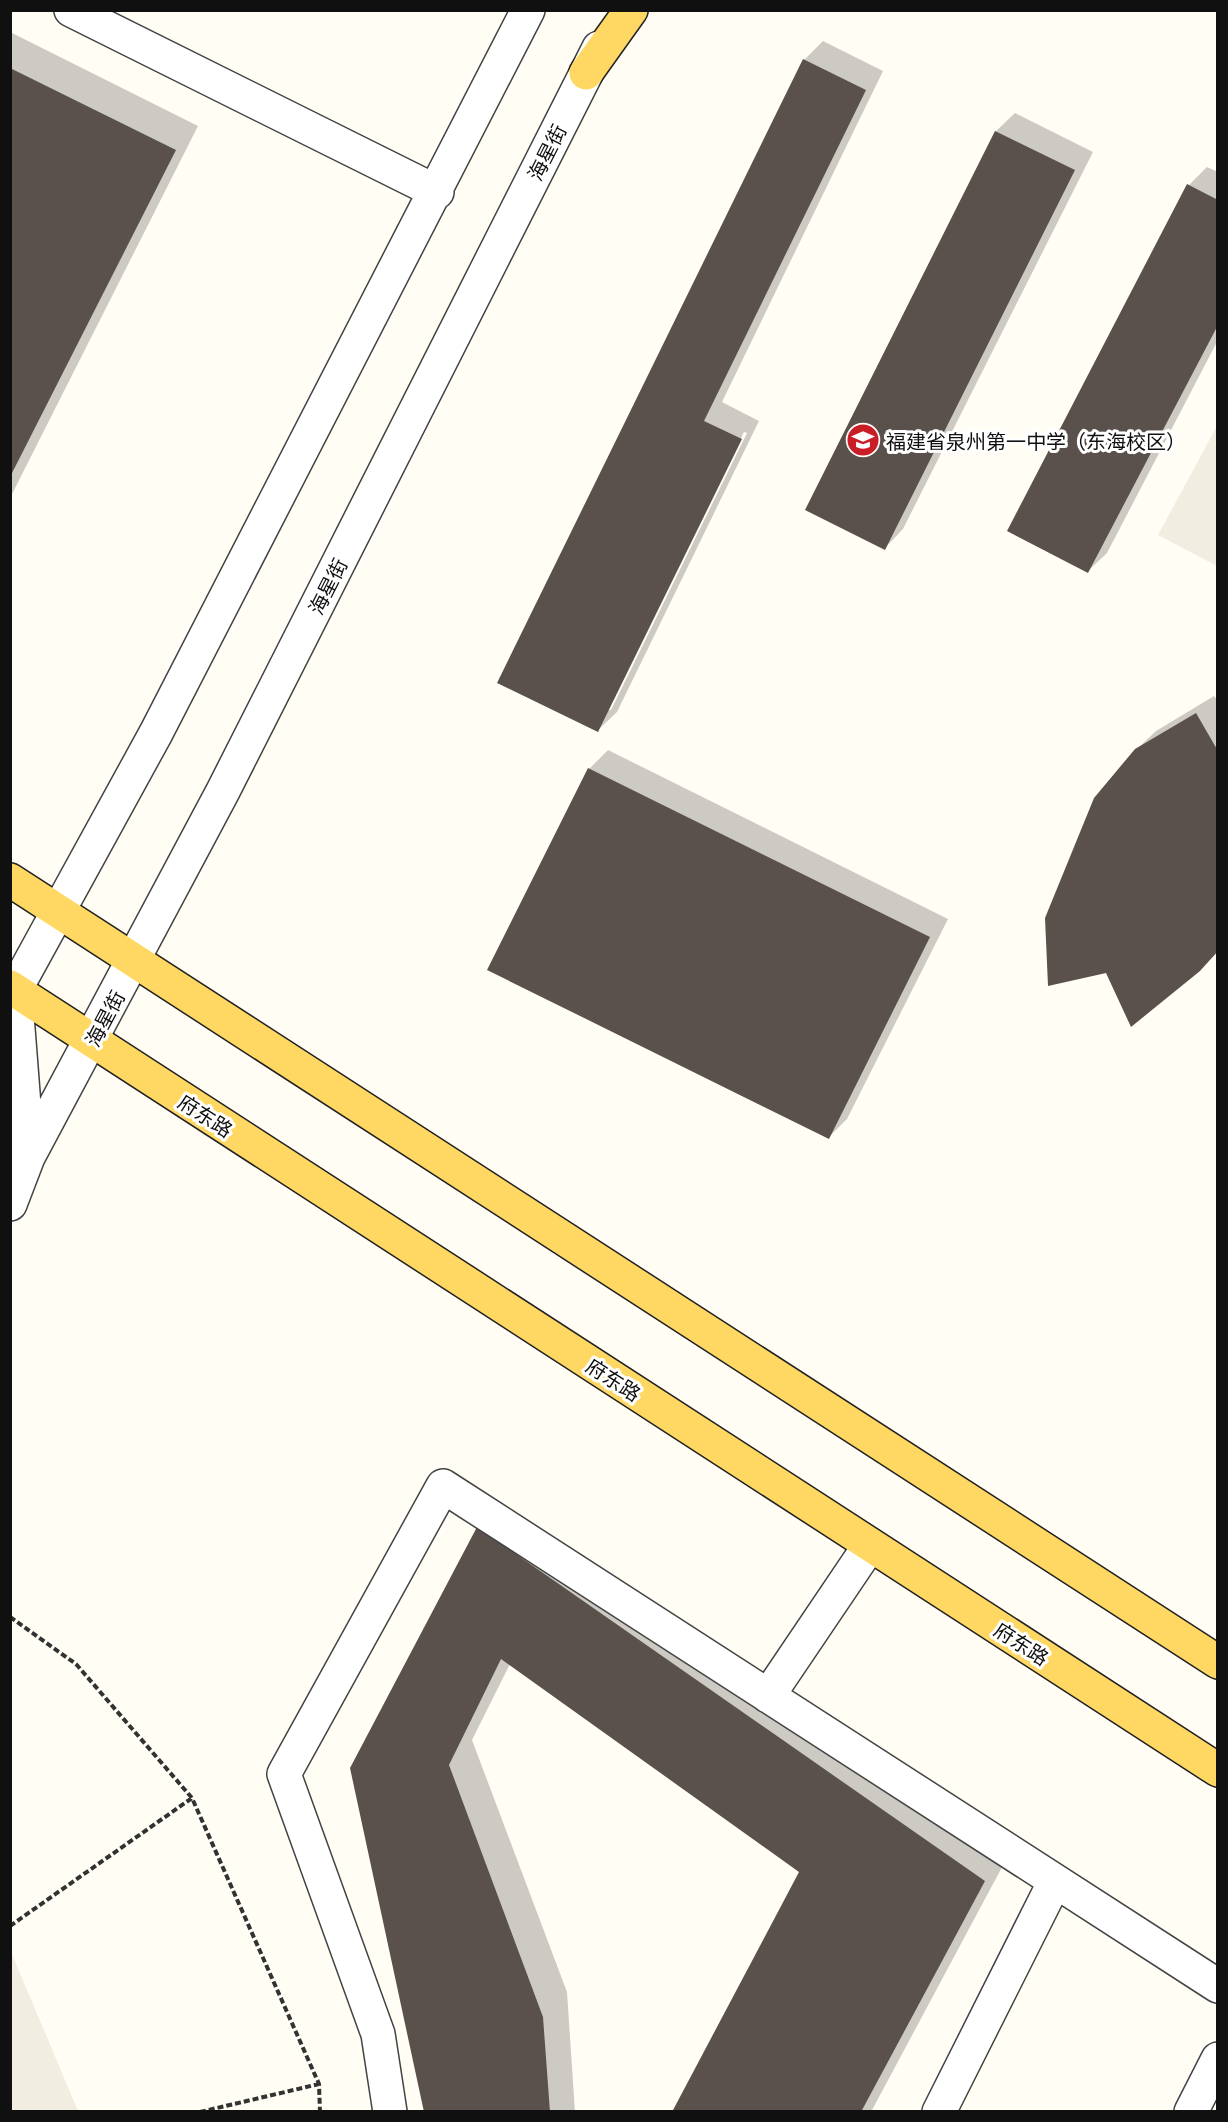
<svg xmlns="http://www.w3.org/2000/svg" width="1228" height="2122" viewBox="0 0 1228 2122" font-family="'Playfair Display','Noto Sans SC',serif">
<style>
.plaza{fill:#f1ede0}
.shadow{fill:#0003;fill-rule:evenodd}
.building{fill:#5a514c}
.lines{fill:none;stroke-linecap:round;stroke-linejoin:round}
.minor-casing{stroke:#434343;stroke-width:36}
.major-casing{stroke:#212121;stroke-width:36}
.path{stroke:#323232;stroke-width:4;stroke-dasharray:6 3;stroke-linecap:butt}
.minor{stroke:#fff;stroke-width:33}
.major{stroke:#ffd864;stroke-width:33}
.labels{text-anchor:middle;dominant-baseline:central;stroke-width:6;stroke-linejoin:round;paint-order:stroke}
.street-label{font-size:20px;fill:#101010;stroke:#fff}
.poi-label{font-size:20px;fill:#101010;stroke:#fff;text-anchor:start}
</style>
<rect width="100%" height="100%" fill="#fffdf4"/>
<path class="plaza" d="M1217,426L1218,566H1217L1158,535Z
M11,1952L78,2111H11Z"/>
<path class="shadow" d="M10,32L198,126L10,498Z
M823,41L883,71L722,402L759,421L617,712L598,730L804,60ZM744,432L747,433L611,710H607Z
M1015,113L1093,152L903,529L885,548L807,509L996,131Z
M1207,167L1218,172V340L1107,553L1088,571L1189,185Z
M1214,696L1218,701V952L1199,970L1136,750L1156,731Z
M608,750L948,919L847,1119L829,1137L489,969L590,768Z
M501,1504L1008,1856L871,2112H673L801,1872L510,1664L472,1740L567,1992L575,2112H425L352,1768L478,1527Z"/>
<path class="building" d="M803,59L866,90L704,421L742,439L598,732L497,683Z
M10,68L176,150L10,477Z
M995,131L1075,170L885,550L805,510Z
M1187,184L1218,200V325L1088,573L1007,531Z
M1196,713L1218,751V951L1200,971L1131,1027L1106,973L1048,986L1045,918L1094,798L1135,749Z
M588,768L930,937L829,1139L487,970Z
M477,1527L985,1881L861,2112H672L799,1872L501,1659L449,1765L543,2017L550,2112H424L350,1768Z"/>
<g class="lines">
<defs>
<path id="minor" d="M71,10L437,192
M28,1157L15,990L156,733L528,10
M10,1204L28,1157L223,791L599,48
M768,1696L870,1545
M390,2112L378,2034L284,1774L443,1486L1218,1986
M939,2112L1055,1881
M1191,2112L1218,2059"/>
<path id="major" d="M586,73L631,10
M10,880L1218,1662
M10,987L1218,1770"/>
</defs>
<use href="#minor" class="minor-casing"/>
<use href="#major" class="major-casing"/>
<path class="path" d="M10,1617L76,1664L192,1798L319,2084L320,2112
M10,1926L192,1798
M200,2112L319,2084"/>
<use href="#minor" class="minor"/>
<use href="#major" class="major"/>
</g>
<defs>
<symbol id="school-disc" viewBox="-11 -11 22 22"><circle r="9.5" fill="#ca1e27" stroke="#fff"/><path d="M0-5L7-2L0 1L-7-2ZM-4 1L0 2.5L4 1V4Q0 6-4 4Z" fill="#fff"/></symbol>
</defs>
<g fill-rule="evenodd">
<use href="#school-disc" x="844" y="421" width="38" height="38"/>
</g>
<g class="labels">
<g class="street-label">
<text transform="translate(546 152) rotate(-63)">海星街</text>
<text transform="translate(327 586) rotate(-63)">海星街</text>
<text transform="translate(104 1018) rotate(-62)">海星街</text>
<text transform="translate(206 1115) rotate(33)">府东路</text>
<text transform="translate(614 1379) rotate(33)">府东路</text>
<text transform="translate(1022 1643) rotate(33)">府东路</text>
</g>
<g class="poi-label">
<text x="886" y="440">福建省泉州第一中学（东海校区）</text>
</g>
</g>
<rect width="1228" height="2122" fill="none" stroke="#101010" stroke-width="24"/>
</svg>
